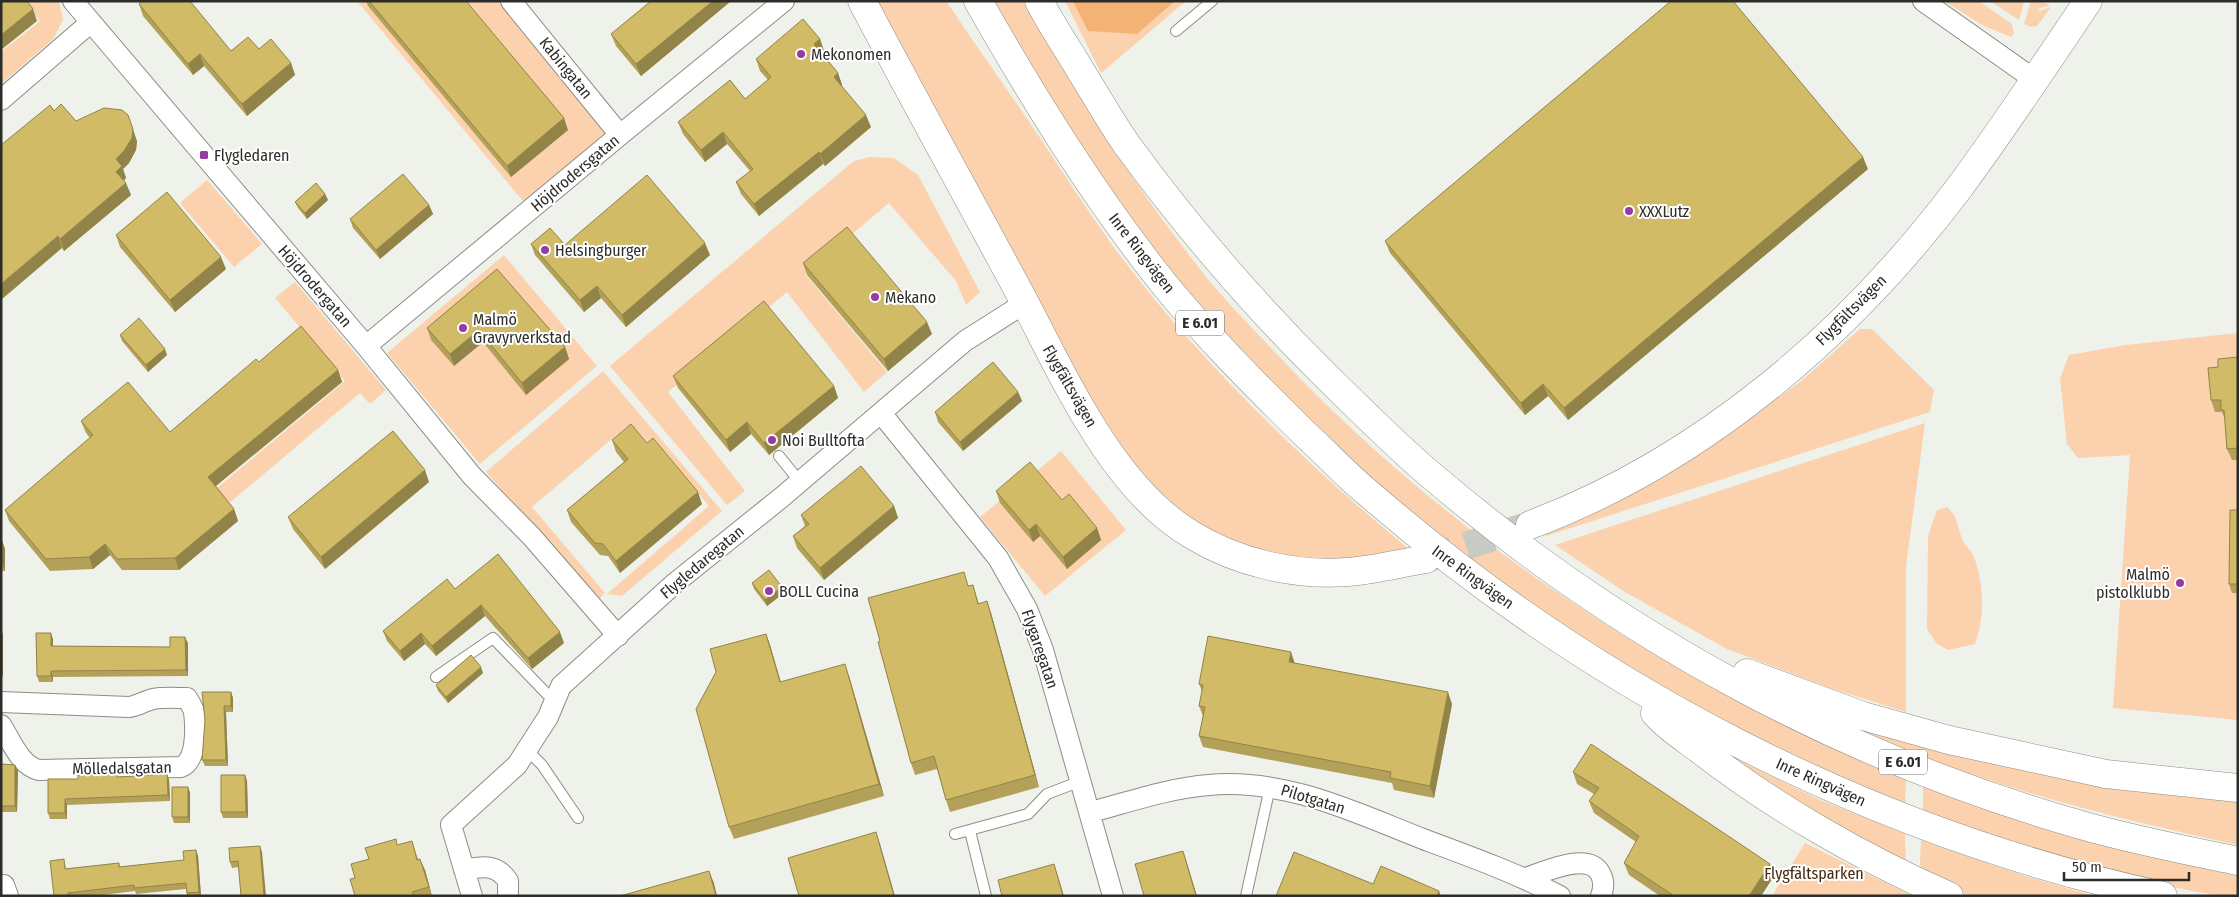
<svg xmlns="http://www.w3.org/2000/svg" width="2239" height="897" viewBox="0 0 2239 897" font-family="'Fira Sans Condensed',sans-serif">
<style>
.green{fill:#fcd1ad}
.forest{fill:#f5b277}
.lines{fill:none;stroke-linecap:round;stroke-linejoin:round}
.secondary-tunnel{stroke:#c7cbc4;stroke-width:28;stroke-dasharray:28 14;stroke-linecap:butt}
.lane-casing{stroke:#8b8e87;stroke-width:12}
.street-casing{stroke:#8b8e87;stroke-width:22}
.secondary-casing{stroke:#8b8e87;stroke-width:29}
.highway-casing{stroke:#8b8e87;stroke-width:29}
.lane{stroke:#fff;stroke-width:10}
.street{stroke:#fff;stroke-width:20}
.secondary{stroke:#fff;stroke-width:28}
.highway{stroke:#fff;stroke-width:28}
.wall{fill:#b4a159}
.shaded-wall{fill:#928348}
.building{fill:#d1bb67;stroke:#928348}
.poi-dot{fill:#963aa4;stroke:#fff;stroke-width:2}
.labels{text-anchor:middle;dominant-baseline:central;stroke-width:4;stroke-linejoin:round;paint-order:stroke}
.shield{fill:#fff;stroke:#6b6c6a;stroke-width:1}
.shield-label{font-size:15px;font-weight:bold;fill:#2c2d2a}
.poi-label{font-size:16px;fill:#2c2d2a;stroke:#fff;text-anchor:start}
.street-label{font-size:16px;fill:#2c2d2a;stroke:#fff}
.park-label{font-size:16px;fill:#44290f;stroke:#fff}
</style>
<rect width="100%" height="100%" fill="#eef2ea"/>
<path class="green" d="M24,1H59L63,20L53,39L1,84V52L40,21Z
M357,1H505L615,135L528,207Z
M875,1H946C977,47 1009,92 1040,138C1064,174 1087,210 1112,245C1194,356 1303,462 1410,550L1366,558L1311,560L1258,550L1227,538L1195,521L1165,498L1140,474L1090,397Z
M992,1H1023C1077,96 1135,187 1203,273C1224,299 1248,324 1272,349C1389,475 1528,582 1678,668C1750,710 1829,742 1906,778L1905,806L1791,757L1594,649L1417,521L1341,452L1230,340L1147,243L1075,142Z
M1065,1H1186L1101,73Z
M1944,1H1979L2012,24L2014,33L2011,37L1984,26Z
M1990,1H2024L2019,20Z
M2031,1H2040L2050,5L2038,9L2039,11L2051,7L2037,26L2031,27L2024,24Z
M870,157L894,158L918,175L980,292L966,305L956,281L889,203L805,274L887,372L864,392L787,292L668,392L745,491L727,505L610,366L854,161Z
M207,180L262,244L234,267L180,203Z
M504,255L597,366L480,464L387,353Z
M295,282L386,390L370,404L360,393L228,504L216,489L345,381L275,298Z
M1860,329H1872L1934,390L1930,412L1546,536L1545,531L1723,438L1800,382Z
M2238,333V720L2113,708L2130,455L2078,458L2067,444L2060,379L2069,355L2126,345Z
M603,371L722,511L622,596L607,594L709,506L658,446L654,450L637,430L633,433L627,426L532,507L605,593L596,602L486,472Z
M1925,423L1906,567V712L1833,689L1727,649L1625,592L1555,545Z
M1061,451L1126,530L1045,596L980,517Z
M1947,507C1959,517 1957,528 1963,541C1966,547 1972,551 1974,557C1984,585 1985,617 1975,644L1948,650L1937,644L1927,629L1928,536L1937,510Z
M1835,718L2238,799V845C2124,820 2009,792 1901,748C1878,739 1857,728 1835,718Z
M1701,742L1818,799L1905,834L1906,868Z
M1923,782L2238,873V896C2212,896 2188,890 2163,885C2081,868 2002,838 1923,812Z
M1921,840L2025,876L2094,896H1968L1922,875L1920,864Z
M1805,843L1912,896H1772Z"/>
<path class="forest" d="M1073,1H1175L1137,34L1088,31Z"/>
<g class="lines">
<path class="secondary-tunnel" d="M1426,559L1524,527"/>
<defs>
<path id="lane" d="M1176,31L1212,1
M779,456L800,482
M436,677L493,638L547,694L556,698
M527,750L542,765L578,818
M970,831L986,896
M955,834L1028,814L1047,794L1081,781
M1246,896L1270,787"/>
<path id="street" d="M73,1L366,346L472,476L532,537L618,636
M511,1L620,135
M1923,1L2035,80
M1,100L90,23
M366,346L620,135L784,1
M881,413L998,558L1027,609L1043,650L1113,896
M1,702L129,707C138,706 144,701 153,699C163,697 176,698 187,698C189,702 193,707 194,712C196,728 197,761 181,767L39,770C20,766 11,740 1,725
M1091,812C1129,802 1169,788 1209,785C1285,778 1354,812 1423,839C1469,856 1516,873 1560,896
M464,870C483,866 497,864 508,881V896
M1526,878C1544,872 1588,851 1600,873C1604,880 1604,888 1601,896
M4,885L8,896
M472,896L451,825L517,765L548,717L561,686L675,583L782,497L965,341L1025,303"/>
<path id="secondary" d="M862,1C915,102 971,202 1025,303C1066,381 1114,489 1192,535C1238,563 1295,576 1348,572C1374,570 1401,563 1426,559
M1530,525C1703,460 1849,334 1959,188C2004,127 2046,64 2088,1"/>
<path id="highway" d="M978,1C1034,99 1093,195 1164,284C1206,336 1258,388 1306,435C1327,454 1346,475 1368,493C1595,690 1869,832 2163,896
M1039,1C1052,26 1068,49 1082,73C1097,97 1111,122 1127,145C1187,227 1254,305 1326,376C1361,410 1395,445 1432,476C1621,637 1842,757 2081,825C2133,840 2185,850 2238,861
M1747,673L1863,716L1949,740L2106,774L2238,788
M1655,713C1667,727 1684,738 1699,749C1772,806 1864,859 1949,896"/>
</defs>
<use href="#lane" class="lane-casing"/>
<use href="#street" class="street-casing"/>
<use href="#secondary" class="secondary-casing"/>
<use href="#highway" class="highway-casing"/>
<use href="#lane" class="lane"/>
<use href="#street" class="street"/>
<use href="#secondary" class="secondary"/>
<use href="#highway" class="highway"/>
</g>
<path class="wall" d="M366,1H369L568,130L511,177L368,6Z
M651,1H731L641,76L616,46L611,34Z
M139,4L231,51L259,49L291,63L295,75L247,116L204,66L193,75L143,16Z
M820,39L824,51L821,53L838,73L842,85V86L871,127L825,166L823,164L759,216L741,194L736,182L750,171L727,144L705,162L683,134L678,122L745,99L768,80L760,71L756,59Z
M54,111L76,121L137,141L136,150L129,163L123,169L126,178L124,180L131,195L64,251L2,154L1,145Z
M1868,169L1568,420L1548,396L1525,415L1390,253L1385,241Z
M325,194L328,200L307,219L298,208L295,202Z
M429,205L433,214L380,259L353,228L350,219Z
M116,235L226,269L175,312L120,247Z
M531,244L710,255L626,327L601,298L584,312L535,255Z
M803,263L932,334L888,371L807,275Z
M497,269L565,347L569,359L526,395L483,342L454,366L431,340L427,328Z
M120,335L167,355L148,372L122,341Z
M2238,357V460H2232L2227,449L2225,420L2222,412H2215L2211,400L2218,367Z
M259,362L338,370L342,382L216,486L234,509L238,521L179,570H122L110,555L93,569L50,571L9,521L5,510L90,438L86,433L81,421L170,432Z
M673,376L834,386L838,398L769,455L751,434L730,452L678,388Z
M1018,392L1022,401L963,451L938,422L935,412Z
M612,440L647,443L702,504L620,573L608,556L600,555L571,522L567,510L624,462L616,452Z
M429,482L325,569L293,529L288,517Z
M996,491L1062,500L1097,528L1101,540L1067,569L1040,536L1033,542L1000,503Z
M894,506L898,518L824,580L797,548L793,536L805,526L801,515Z
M2238,510V593H2232L2229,584Z
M1,538L5,549V571H1Z
M752,583L782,587L784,593L767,606L754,589Z
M973,585L979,604L991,613L1039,787L950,812L946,800L937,769L915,775L911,763L880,641L969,586Z
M455,589L564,643L532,669L485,616L436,656L425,644L404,661L387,641L383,631Z
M766,634L770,645L781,682L849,676L884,796L734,839L729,827Z
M53,639V646L170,647L188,643V676L53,677V682H39L37,676Z
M1295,663L1452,704L1434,798L1394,790L1392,783L1203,747L1199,736L1203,716L1199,706L1202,691L1199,684Z
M483,673L448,703L438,691L436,685Z
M231,692L233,698V712H226L228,766H205L202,760L205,720Z
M1,764L15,765L18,771L17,812H2L1,810Z
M1573,772L1774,876L1761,896H1660L1629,875L1624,863L1636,842L1594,813L1589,801L1594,794L1577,784Z
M167,774L169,780L170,801L67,805V819H50L48,813L78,779Z
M245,775L247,781L248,818H223L221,812Z
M188,787L190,793V823H174L172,817Z
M412,841L418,859L425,870L432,896H355V878L369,859L398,845Z
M196,850L198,856L201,896H187L186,889L136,894L135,891L95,896H54L64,859L66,869L119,863L120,867L184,860Z
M262,852L239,867L232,868L230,862Z"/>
<path class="shaded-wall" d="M713,1H731L641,76L636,64Z
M33,9L37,21L1,50V35Z
M820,39L824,51L818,56L814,44Z
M200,54L204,66L193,75L188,64Z
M291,63L295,75L247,116L242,104Z
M838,73L842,85L838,89L834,77Z
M128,115L137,141L136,150L129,163L123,169L126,178L121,184L116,172V159Z
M866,115L871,127L825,166L820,154Z
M564,118L568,130L511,177L507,166Z
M723,132L727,144L705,162L701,150Z
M819,152L823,164L759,216L754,204Z
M1863,157L1868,169L1568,420L1564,408Z
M126,183L131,195L64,251L60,239Z
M325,194L328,200L307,219L305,213Z
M429,205L433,214L380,259L376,250Z
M58,236L62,248L1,300V284Z
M705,243L710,255L626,327L622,315Z
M221,257L226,269L175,312L170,300Z
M597,286L601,298L584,312L580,300Z
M927,322L932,334L888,371L884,359Z
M479,330L483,342L454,366L450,354Z
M565,347L569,359L526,395L522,383Z
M165,349L167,355L148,372L146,365Z
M338,370L342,382L212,489L208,477Z
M1543,384L1548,396L1525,415L1521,403Z
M834,386L838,398L769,455L764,443Z
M1018,392L1022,401L963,451L960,442Z
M747,422L751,434L730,452L726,440Z
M425,470L429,482L325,569L321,557Z
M698,492L702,504L620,573L616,561Z
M894,506L898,518L824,580L820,568Z
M234,509L238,521L179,570L175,558Z
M1036,524L1040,536L1033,542L1029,530Z
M1097,528L1101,540L1067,569L1063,557Z
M1,538L5,549V571L1,561Z
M105,544L110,555L93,569L89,557Z
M782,587L784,593L767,606L765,600Z
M987,601L991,613L1039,787L1035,775Z
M481,605L485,616L436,656L432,646Z
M1,630L3,634V677L1,673Z
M560,632L564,643L532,669L528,658Z
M51,633L53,639V653L51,646Z
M421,633L425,644L404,661L400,651Z
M766,634L770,645L784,694L780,682Z
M185,637L188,643V676L186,670Z
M1291,652L1295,664L1289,662Z
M845,664L849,676L884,796L879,784Z
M481,667L483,673L448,703L446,697Z
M51,671L53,677V682L51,676Z
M231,692L233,698V712L231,706Z
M1448,692L1452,704L1434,798L1430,786Z
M224,706L226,712L228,766L226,760Z
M15,765L18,771L17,812L15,806Z
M167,774L169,780L170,801L168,795Z
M245,775L247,781L248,818L246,812Z
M188,787L190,793V823L188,817Z
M65,799L67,805V819L65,813Z
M876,832L880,844L895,896H894Z
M260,846L262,852L266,896H264Z
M196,850L198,856L201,896H200L199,892Z
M1183,851L1187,863L1197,896H1196Z
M420,859L425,870L432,896L429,887Z
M1054,864L1058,876L1064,896H1063Z
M1770,864L1774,876L1761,896H1749Z
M709,871L714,883L717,896H716Z
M1439,891L1441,896H1437Z"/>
<path class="building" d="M1,1H27L33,9L1,35Z
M142,1H190L231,51L248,37L259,49L271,39L291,63L242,104L200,54L188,64L139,4Z
M369,1H466L564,118L507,166Z
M651,1H713L636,64L611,34Z
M1671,1H1733L1863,157L1564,408L1543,384L1521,403L1385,241Z
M803,19L820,39L814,44L838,73L834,77L866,115L820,154L819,152L754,204L736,182L753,169L723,132L701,150L678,122L730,80L745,99L771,77L756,59Z
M61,104L76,121L104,108L122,110L128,115L133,129L132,138L124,151L116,159L122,166L116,172L126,183L60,239L58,236L1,284V154L3,152L1,150V145L50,105L54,111Z
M403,174L429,205L376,250L350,219Z
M647,175L705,243L622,315L597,286L580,300L531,244L550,228L565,245Z
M316,183L325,194L305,213L295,202Z
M167,192L221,257L170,300L116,235Z
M847,227L927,322L884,359L803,263Z
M497,269L565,347L522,383L479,330L450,354L427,328Z
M764,301L834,386L764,443L747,422L726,440L673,376Z
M139,318L165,349L146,365L120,335Z
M301,326L338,370L208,477L234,509L175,558L117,559L105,544L89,557L46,559L5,510L93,435L81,421L128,382L170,432L256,359L259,362Z
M2238,357V448L2227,449L2224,410H2221V400H2211L2208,368L2218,367V359Z
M993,362L1018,392L960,442L935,412Z
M631,424L647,443L653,438L698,492L616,561L603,544L595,543L567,510L628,459L612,440Z
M393,431L425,470L321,557L288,517Z
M1030,462L1062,500L1069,494L1097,528L1063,557L1036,524L1029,530L996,491Z
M861,466L894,506L820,568L793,536L809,524L801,515Z
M2230,510H2238V584H2229Z
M498,554L560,632L528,658L481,605L432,646L421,633L400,651L383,631L447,579L455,589Z
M769,570L782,587L765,600L752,583Z
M964,572L968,586L973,585L978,604L987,601L1035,775L946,800L934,756L911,763L878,642L880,641L868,598Z
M36,633H51V646L170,647V637H185L186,670L51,671V676H37Z
M766,634L780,682L845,664L879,784L729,827L696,709L716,672L710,649Z
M1208,636L1291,652L1289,662L1448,692L1430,786L1390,778L1391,772L1199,736L1205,707L1199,706L1203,685L1199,684Z
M471,655L481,667L446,697L436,685Z
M202,692H231V706H224L226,760H202L205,720Z
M1591,744L1770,864L1749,896H1672L1673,895L1624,863L1639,836L1589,801L1599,788L1573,772Z
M1,764L15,765V806H1Z
M117,774V777L167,774L168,795L65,799V813H48V779H78V775Z
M221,775H245L246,812H221Z
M172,787H188V817H172Z
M876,832L894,896H799L788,858Z
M396,839L397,845L412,841L417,860L420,859L429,887L412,892L414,896H355L350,879L355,878L351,864L369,859L365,848Z
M260,846L264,896H241L238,861L230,862L229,848Z
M196,850L199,892L187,893L186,883L134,888V885L68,893V896H54L50,861L64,859L65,869L119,863V867L184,860L183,851Z
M1183,851L1196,896H1144L1135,864Z
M1294,852L1373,884L1381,866L1439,891L1437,896H1276Z
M1054,864L1063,896H1002L998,880Z
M709,871L716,896H620Z"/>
<g class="poi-dot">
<circle cx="801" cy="54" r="5"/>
<rect x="199" y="150" width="10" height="10" rx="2.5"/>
<circle cx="1629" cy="211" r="5"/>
<circle cx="545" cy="250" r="5"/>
<circle cx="875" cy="297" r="5"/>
<circle cx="463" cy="328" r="5"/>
<circle cx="772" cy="440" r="5"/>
<circle cx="2180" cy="583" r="5"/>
<circle cx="769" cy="591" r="5"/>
</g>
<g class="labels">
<g class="shield">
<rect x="1176" y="310.5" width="48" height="25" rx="4"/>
<rect x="1879" y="749.5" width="48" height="25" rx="4"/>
</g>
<g class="shield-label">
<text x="1200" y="323">E 6.01</text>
<text x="1903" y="762">E 6.01</text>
</g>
<g class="poi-label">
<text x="811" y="54">Mekonomen</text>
<text x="214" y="155">Flygledaren</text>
<text x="1639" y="211">XXXLutz</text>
<text x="555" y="250">Helsingburger</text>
<text x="885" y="297">Mekano</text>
<text x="473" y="319">Malmö<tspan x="473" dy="18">Gravyrverkstad</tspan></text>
<text x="782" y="440">Noi Bulltofta</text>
<text x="2170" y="574" text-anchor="end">Malmö<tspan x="2170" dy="18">pistolklubb</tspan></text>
<text x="779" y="591">BOLL Cucina</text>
</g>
<g class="street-label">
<text transform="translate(566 68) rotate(51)">Kabingatan</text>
<text transform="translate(575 173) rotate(-40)">Höjdrodersgatan</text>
<text transform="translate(1142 253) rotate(52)">Inre Ringvägen</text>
<text transform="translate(315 286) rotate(49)">Höjdrodergatan</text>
<text transform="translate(1851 310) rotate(-45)">Flygfältsvägen</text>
<text transform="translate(1070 386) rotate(60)">Flygfältsvägen</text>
<text transform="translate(702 562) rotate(-40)">Flygledaregatan</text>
<text transform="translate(1473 577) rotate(36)">Inre Ringvägen</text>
<text transform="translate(1040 649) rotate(71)">Flygaregatan</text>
<text transform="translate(122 768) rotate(-1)">Mölledalsgatan</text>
<text transform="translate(1821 782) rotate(24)">Inre Ringvägen</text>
<text transform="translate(1313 799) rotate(17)">Pilotgatan</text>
</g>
<g class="park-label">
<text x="1814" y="873">Flygfältsparken</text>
</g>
</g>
<rect width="2239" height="897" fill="none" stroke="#2c2d2a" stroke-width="5"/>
<path d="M2064 872v8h125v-8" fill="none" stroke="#2c2d2a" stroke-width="2.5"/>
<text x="2072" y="872" font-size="15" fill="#2c2d2a" stroke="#ffffff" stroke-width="4" paint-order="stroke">50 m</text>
</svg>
